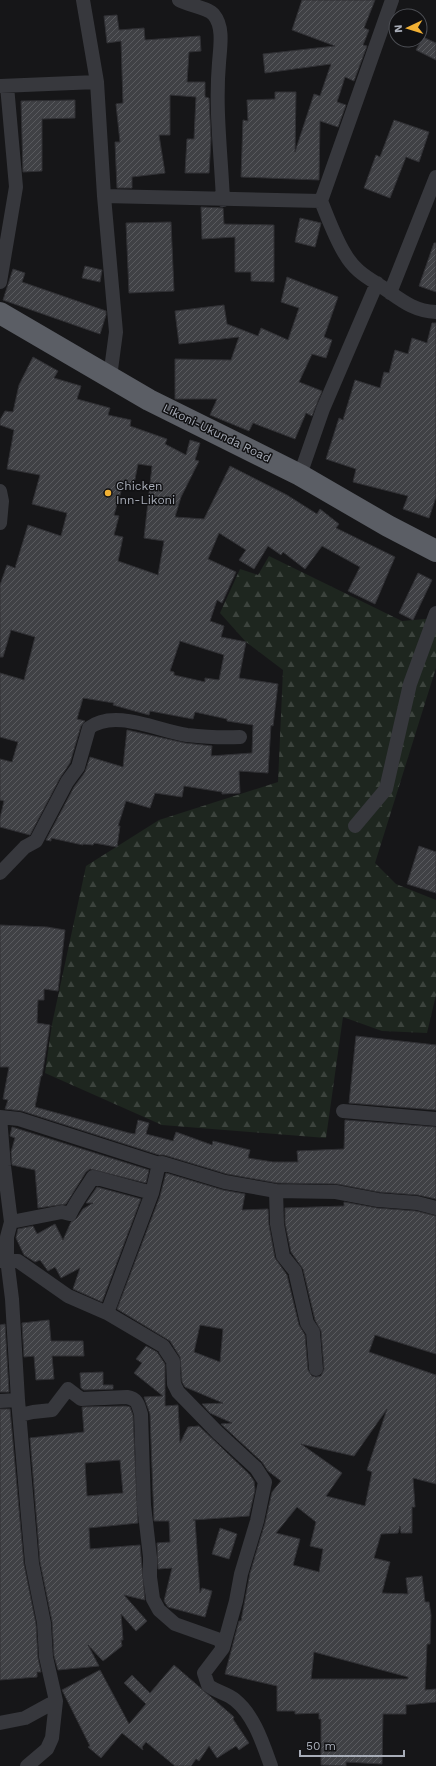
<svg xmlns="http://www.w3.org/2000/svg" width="436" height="1766" viewBox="0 0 436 1766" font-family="'Work Sans',sans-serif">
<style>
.forest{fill:url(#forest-firs)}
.building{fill:url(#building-hatch);stroke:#303034;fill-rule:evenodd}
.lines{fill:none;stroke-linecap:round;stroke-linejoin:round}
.minor{stroke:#37383d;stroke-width:14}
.trunk{stroke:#5b5e65;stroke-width:22}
.poi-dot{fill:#f2b134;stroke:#111113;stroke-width:1.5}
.labels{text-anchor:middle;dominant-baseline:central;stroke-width:3;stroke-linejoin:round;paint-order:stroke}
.street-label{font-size:12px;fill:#a8adb8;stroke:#111113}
.poi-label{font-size:12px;fill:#a8adb8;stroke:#111113;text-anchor:start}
</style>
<defs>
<pattern id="forest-firs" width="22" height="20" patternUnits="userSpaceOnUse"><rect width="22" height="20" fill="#1e261f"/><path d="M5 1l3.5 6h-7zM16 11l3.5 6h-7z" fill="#3c433d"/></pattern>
<pattern id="building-hatch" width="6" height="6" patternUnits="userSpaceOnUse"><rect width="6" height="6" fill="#404145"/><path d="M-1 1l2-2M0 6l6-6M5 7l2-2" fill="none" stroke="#595a5e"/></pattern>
</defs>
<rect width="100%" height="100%" fill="#161618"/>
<path class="forest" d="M269,556L402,621L436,618V668L375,863L396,884L436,900V995L427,1033L382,1031L343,1017L326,1138L162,1125L45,1073L52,1024L86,866L159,820L278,782L283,670L246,642L220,613L240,569L258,575Z"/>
<path class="building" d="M302,0H375L364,28L369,30L363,45L367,46L354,81L345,77L337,102L346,105L338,127L320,121L319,180L241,177L243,120L248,121L247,100L275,99V92H296L295,152L314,94L320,96L331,64L265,73L263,54L335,46L292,30Z
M117,15L119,30L144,28L145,40L200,36L201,51L189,52L187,82H205V97L209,98L211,139L209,173H185L187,139H194L196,97L170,95V135H159L165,173L132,177V188H117L115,142H120L116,104L123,103L121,41L107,43L104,16Z
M423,37L436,43V60L416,50Z
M75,100V118L42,119V171L23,172L21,101Z
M394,120L429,132L419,162L406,157L390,198L364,188L376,155L380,157Z
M201,207L223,208L224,224L274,225V282L251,281V272H235V237L202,239Z
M300,218L321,223L315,247L295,242Z
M171,222L174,291L129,293L126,223Z
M434,243H436V292L419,286Z
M85,266L102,270L100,282L82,278Z
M13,269L25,273L22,282L106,311V315L100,334L3,300Z
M287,277L338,297L324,337L332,340L326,358L312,354L299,382L322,391L312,416L306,413L295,439L253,423L249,431L210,415L217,399H175V359L231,360L239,337L179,344L175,311L224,305L227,324L258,336L261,328L288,340L299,308L281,302Z
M432,323H436V497L429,518L403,509L408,496L353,482L356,469L326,459L339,418L343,420L355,380L380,388L384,372L389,373L395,350L408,354L412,338L427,343Z
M33,357L58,371L54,378L81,386L77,399L110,408L108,415L131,420L130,426L167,439L165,444L186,455L190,440L200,443L195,460L199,461L181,497L175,517L204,519L230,466L287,495L317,514L320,509L339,524L336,528L395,557L375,604L348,591L360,567L322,546L305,569L283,552L281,555L268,546L254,569L239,560L246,550L219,533L208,559L236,572L222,603L217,600L210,621L224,626L221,637L246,642L239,678L278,684L273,726L271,725L268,773L239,771L240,793L222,794V792L184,786L182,797L155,793L150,808L126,801L118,826H120L117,847L94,843L93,845L83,844V845L51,838V841L46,840L74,787L85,772L90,757L123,767L127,730L185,743L212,746L211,756L252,753L253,725L227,721V719L195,712L193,719L150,711L149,715L113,705L114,703L83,698L77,719L85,721L81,726L70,763L60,778L30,835L0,827V818L4,801L0,800V759L12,762L18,742L0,737V673L24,680L35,637L11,630L3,657H0V585L7,565L15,568L28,525L61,536L67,513L32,504L40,475L7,469L14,430L0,425V420L5,411L13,412L19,385ZM138,464L152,466L144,538L164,541L158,575L118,561L123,537L114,535L119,516L114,515L123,485L133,489ZM180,641L224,655L219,680L205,678V682L174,675V672L170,671Z
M418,573L432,580L413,620L399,613Z
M419,846L436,852V893L407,884Z
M0,925L47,927L65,930L58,991L44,989V1000H38L37,1023L50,1025L42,1076H41L35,1107L129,1133L135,1134L138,1120L149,1123L146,1134L173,1141L176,1132L212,1145L213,1141L250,1150L248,1158L273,1162H298L297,1151L344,1149L345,1120L436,1127V1199L418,1195L379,1192L337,1184L277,1183L227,1174L164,1155H159L22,1111L5,1109L8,1100L3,1099L9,1067H0Z
M356,1036L436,1045V1110L349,1103Z
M12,1127L149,1170L146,1183L90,1169L86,1172L66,1204L38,1208L35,1170L12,1165L11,1152L15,1138L10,1136Z
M166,1173L223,1190L245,1194L242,1210L268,1209L269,1225L275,1258L287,1275L299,1325L305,1335L308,1370L312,1376L316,1377L321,1376L324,1369L321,1331L315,1320L303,1269L291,1252L285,1223V1208L344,1206V1202L377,1208L416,1211L436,1216V1354L375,1335L369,1352L436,1375V1484L413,1478L415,1507H412V1533H401L400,1526L398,1533L381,1534L374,1558L390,1562L382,1593L408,1594L406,1578L422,1576L425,1602H429L431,1615L430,1644H427L425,1690L436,1689V1702L406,1705V1714H383L382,1764L346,1762V1766L321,1765V1719H319V1713L295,1714V1711H277V1686L225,1674L239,1621H241L250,1573L265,1523L272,1492L281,1481L268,1471L262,1462L221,1424L232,1423L210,1413L202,1404L223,1403L185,1387L182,1382L180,1357L170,1341L117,1309L160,1196ZM200,1325L223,1329L220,1362L194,1352ZM387,1409L367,1470L372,1472L365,1506L326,1496L342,1473L301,1444L354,1456ZM297,1507L316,1522L310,1546L323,1549L319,1572L293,1565L300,1539L276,1533ZM314,1652L408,1677V1679H311Z
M97,1187L141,1199L102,1302L73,1289L80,1268L61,1278L55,1267L48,1271L40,1260L35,1262L24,1255L16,1238L18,1229L33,1226L37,1234L55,1224L63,1240L71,1222L77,1218L83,1209L93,1203H86Z
M49,1320L51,1341H83L84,1356H52L54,1379L36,1380L34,1356L24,1357L22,1323Z
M5,1324L9,1392H0V1325Z
M146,1346L157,1352L165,1364V1406L178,1405L180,1443L188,1427L199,1426L249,1474L254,1481L255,1490L249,1516L193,1520H195L200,1593L202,1588L212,1591L205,1617L168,1607L164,1601L172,1568L158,1569L157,1543L170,1542L169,1521H154L150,1414L144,1397L163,1396L134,1373L142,1363L136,1359Z
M103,1372V1385H113V1389L84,1390L81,1388L80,1373Z
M126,1406L130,1407L133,1415L138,1523L89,1528L90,1549L140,1545L145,1600L124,1595L147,1621L136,1631L121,1614L123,1640H121L122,1646L103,1661L88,1645L99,1666L58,1670L54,1656L52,1621L40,1562L30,1438L84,1432L82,1407ZM120,1460L123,1493L87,1496L85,1463Z
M0,1409H10L24,1564L36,1624L38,1658L41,1672H37V1677L0,1680Z
M220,1528L237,1534L229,1559L212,1554Z
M174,1665L234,1717L233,1719L249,1743L239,1750L236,1746L217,1758L209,1746L199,1761L196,1759L191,1766H175L146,1742L142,1747L143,1750L122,1733L101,1758L88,1747L90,1746L62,1690L100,1670L129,1724L146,1704L124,1683L132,1675L150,1693Z"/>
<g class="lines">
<path class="minor" d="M83,0L97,82L104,196L116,332L110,377
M179,0C189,6 208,7 214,15C224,27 220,48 219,63C215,108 221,154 223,200
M0,86L97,82
M104,196L321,201L392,0
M321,201C328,218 335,238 345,254C353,268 363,275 376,283C397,296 410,311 436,312
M0,282L16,187L7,86
M390,293L436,177
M300,475L323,409L377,283
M0,491L2,501L0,523
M355,826L386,789L410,684L436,613
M0,873L25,847L36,841L67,782L78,767L89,728C114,708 159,731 187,735C205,737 222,738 240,737
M343,1111L436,1119
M0,1117L4,1166L11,1222L7,1237V1259L12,1299L18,1400L32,1563L44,1623L46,1657L56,1701L52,1738L47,1749L27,1766
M0,1117L19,1119L159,1164
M276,1191L277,1224L283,1256L295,1271L307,1323L313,1332L316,1369
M11,1222L62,1212L70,1214C77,1200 85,1190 93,1177L152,1193
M0,1261H18L68,1296L107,1313L163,1346L173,1361L174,1384L178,1392L218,1433L256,1468L265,1482L257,1521L241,1574L236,1601L223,1648
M107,1313L152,1193L159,1164L162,1163L225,1182L276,1191L336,1192L378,1200L417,1203L436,1208
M0,1401L18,1400
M20,1415L33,1412L52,1410L68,1389L81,1399L127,1397C138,1399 138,1405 141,1414L144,1505L150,1557V1577L153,1599L159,1610L175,1624L220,1640L223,1648L204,1673L208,1685C216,1692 227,1693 235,1700C254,1715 263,1744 271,1766
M0,1723L25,1718L56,1701"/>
<path class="trunk" d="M0,313L149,400L300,475L388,526L436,551"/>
</g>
<circle class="poi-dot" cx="108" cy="493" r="4"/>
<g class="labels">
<g class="street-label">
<text transform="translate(217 433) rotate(26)">Likoni-Ukunda Road</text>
</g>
<g class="poi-label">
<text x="116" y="486">Chicken<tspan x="116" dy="14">Inn-Likoni</tspan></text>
</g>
</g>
<g transform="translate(408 28) rotate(266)"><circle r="19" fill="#111113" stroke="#4d4f55"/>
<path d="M0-3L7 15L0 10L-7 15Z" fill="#f2b134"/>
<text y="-6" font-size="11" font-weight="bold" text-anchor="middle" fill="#a8adb8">N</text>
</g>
<path d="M300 1750v6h104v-6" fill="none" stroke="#a8adb8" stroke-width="2"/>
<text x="306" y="1750" font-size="12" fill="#a8adb8" stroke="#111113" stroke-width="3" paint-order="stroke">50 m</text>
</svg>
